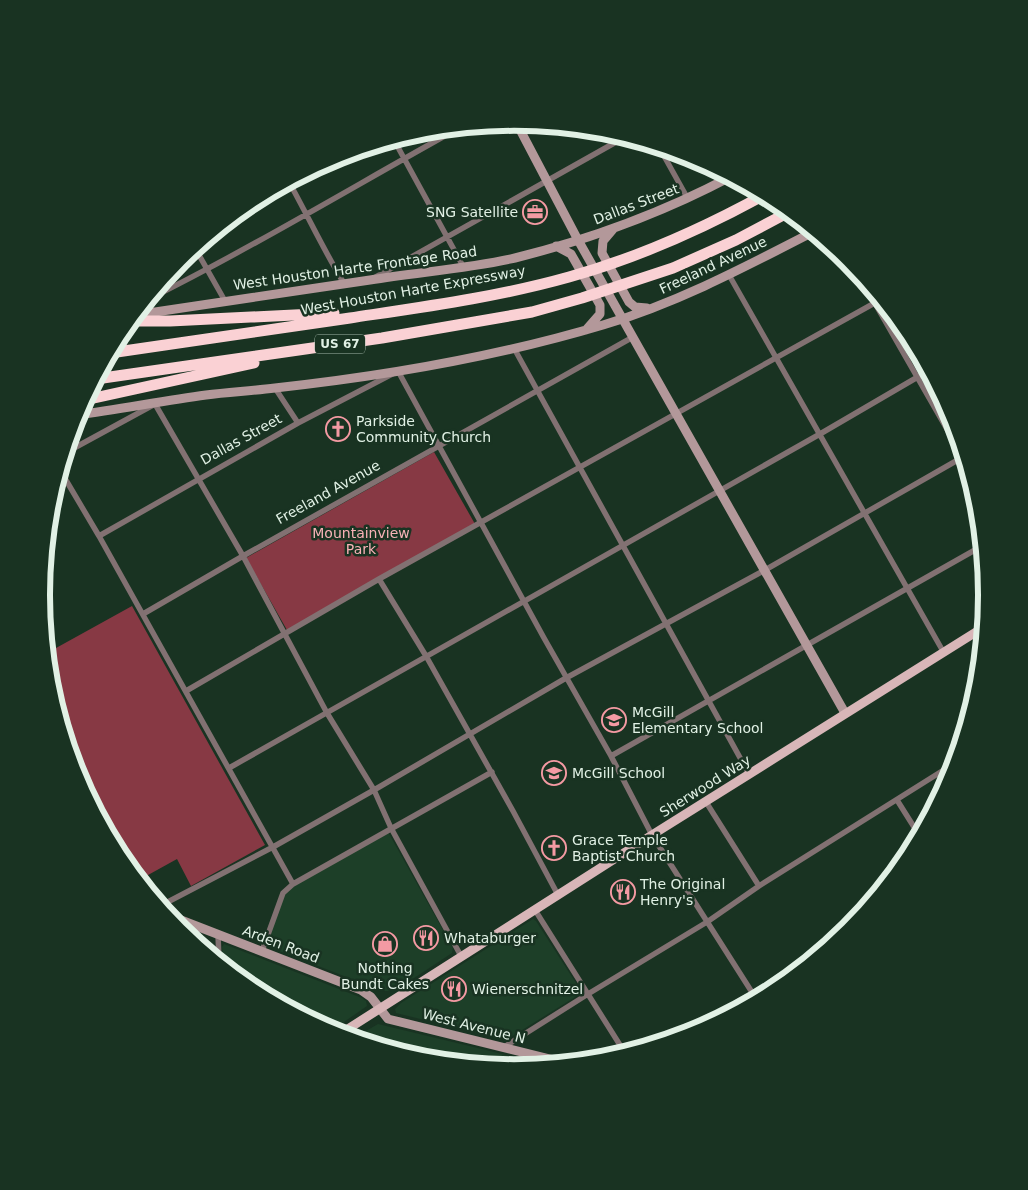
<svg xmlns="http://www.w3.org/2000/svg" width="1028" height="1190" viewBox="0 0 1028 1190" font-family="'DejaVu Sans',sans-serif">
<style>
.built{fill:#1d3f28}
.green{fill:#873944}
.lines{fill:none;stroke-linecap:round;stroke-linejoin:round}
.street{stroke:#827172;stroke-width:5.5}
.secondary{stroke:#b3989a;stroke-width:9}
.primary{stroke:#d8b6b8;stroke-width:9}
.highway{stroke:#fad1d4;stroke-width:11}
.labels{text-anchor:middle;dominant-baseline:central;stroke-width:5;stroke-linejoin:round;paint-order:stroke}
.shield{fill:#193322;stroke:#a5b8aa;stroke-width:1}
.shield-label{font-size:12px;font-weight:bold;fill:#e1f1e5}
.street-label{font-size:14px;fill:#e1f1e5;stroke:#193322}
.poi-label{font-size:14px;fill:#e1f1e5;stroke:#193322;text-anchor:start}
.park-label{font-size:14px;fill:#f8b2b7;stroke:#193322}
.rim{fill:none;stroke:#e1f1e5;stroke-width:6}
</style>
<rect width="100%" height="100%" fill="#193322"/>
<path class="built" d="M930,376L951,414L958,439L925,378Z
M388,832L453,948L452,953L399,988L388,991H383L261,944L282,892Z
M533,919L536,921L581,991L580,994L506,1040L396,1013L395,1009L401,1003Z
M224,944L362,998L366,1001L367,1006L331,1031L251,988L223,965L222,947Z
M378,1024L490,1051L544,1065L514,1068L422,1059L354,1038Z"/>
<path class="green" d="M434,452L475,524L287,630L246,558Z
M132,606L265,845L191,886L177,859L139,880L121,857L77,776L50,687L47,653Z"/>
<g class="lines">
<path class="street" d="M394,140L464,268
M659,147L688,199
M289,182C308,216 324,251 345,285
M195,248L225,301
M857,272L964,459
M729,275L944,653
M374,278L625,137
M149,299C255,246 356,185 459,128
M515,350L749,774
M275,388L298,423
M65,453L155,404L243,556L327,713L374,790L391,828L461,956
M60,470L99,536L293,884L283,893L262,951
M99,536L298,423L398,371L544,638L611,756L652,835L755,997
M379,579L426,656L513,811L558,895
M143,614L243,556L633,337
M186,691L379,579L880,300
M611,756L982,546
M229,768L820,434L928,371
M897,800L919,835
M706,802L759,886
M293,884L492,772
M160,906L273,847L374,790L566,678L765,570L963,457
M535,910L625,1053
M218,934L219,961
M504,1047L588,994L707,922L759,886L955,763"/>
<path class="secondary" d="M516,122L578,240L845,713
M614,228L603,241L602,253L629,302L635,307L647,308
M556,246L571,254L600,305V314L586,330
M135,315C213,303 292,292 370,280C418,272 467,269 515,258C591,239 662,213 730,177
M77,415C120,409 163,401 206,395C229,392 252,391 275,388C385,376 496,357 603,325C677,303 745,267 813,232
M168,915L361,990L371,997L388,1019L566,1063
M715,1021L810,961"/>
<path class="primary" d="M340,1034L652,835L984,627"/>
<path class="highway" d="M131,321H170L334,313
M110,353C190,341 270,329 350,318C423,307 498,297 569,277C637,258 702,229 764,195
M96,379L382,338L532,312L582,298L673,268L736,240L789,212
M85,400L254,363"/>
</g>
<defs>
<symbol id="office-ring" viewBox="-11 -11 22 22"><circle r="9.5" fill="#193322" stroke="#f49aa3" stroke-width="1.5"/><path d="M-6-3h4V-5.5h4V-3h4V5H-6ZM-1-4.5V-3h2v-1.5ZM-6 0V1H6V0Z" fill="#f49aa3"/></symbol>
<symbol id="church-ring" viewBox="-11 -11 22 22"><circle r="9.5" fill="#193322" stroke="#f49aa3" stroke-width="1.5"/><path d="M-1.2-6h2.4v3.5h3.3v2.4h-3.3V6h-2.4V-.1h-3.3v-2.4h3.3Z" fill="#f49aa3"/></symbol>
<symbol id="school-ring" viewBox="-11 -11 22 22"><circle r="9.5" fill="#193322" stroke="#f49aa3" stroke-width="1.5"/><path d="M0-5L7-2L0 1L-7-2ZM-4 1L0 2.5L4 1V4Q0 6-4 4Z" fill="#f49aa3"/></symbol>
<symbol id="restaurant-ring" viewBox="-11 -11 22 22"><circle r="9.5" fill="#193322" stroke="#f49aa3" stroke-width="1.5"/><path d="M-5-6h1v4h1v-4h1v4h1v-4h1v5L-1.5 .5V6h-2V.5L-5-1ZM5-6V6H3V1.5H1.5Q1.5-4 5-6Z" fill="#f49aa3"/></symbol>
<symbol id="shop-ring" viewBox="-11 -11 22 22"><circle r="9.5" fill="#193322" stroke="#f49aa3" stroke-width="1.5"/><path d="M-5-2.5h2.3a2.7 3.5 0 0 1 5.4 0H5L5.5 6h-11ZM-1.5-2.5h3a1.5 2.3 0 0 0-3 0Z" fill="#f49aa3"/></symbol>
</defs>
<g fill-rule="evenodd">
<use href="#office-ring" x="521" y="198" width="28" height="28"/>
<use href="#church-ring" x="324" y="415" width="28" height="28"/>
<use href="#school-ring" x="600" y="706" width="28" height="28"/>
<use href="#school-ring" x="540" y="759" width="28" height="28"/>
<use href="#church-ring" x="540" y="834" width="28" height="28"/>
<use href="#restaurant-ring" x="609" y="878" width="28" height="28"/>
<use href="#restaurant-ring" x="412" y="924" width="28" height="28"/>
<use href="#shop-ring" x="371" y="930" width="28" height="28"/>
<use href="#restaurant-ring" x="440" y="975" width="28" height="28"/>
</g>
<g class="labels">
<rect class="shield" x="315" y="334.5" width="50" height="19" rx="4"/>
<g class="shield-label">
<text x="340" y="344">US 67</text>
</g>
<g class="street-label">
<text transform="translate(636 204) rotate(-21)">Dallas Street</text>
<text transform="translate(713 265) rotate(-25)">Freeland Avenue</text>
<text transform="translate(355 268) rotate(-8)">West Houston Harte Frontage Road</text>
<text transform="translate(413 290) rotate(-10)">West Houston Harte Expressway</text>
<text transform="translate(241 439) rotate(-29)">Dallas Street</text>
<text transform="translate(328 492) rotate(-29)">Freeland Avenue</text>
<text transform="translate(705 786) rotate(-32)">Sherwood Way</text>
<text transform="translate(281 944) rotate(21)">Arden Road</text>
<text transform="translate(474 1026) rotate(14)">West Avenue N</text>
</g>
<g class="poi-label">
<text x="518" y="212" text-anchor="end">SNG Satellite</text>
<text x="356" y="421">Parkside<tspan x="356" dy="16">Community Church</tspan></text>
<text x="632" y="712">McGill<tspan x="632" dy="16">Elementary School</tspan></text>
<text x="572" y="773">McGill School</text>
<text x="572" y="840">Grace Temple<tspan x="572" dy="16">Baptist Church</tspan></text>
<text x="640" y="884">The Original<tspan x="640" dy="16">Henry's</tspan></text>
<text x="444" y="938">Whataburger</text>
<text x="385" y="968" text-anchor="middle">Nothing<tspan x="385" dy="16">Bundt Cakes</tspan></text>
<text x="472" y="989">Wienerschnitzel</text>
</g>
<g class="park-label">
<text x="361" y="533">Mountainview<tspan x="361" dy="16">Park</tspan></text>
</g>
</g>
<path d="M0 0H1028V1190H0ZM50 595a464 464 0 1 1 928 0a464 464 0 1 1-928 0Z" fill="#193322" fill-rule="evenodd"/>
<path class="rim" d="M50 595a464 464 0 1 1 928 0a464 464 0 1 1-928 0Z"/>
</svg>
